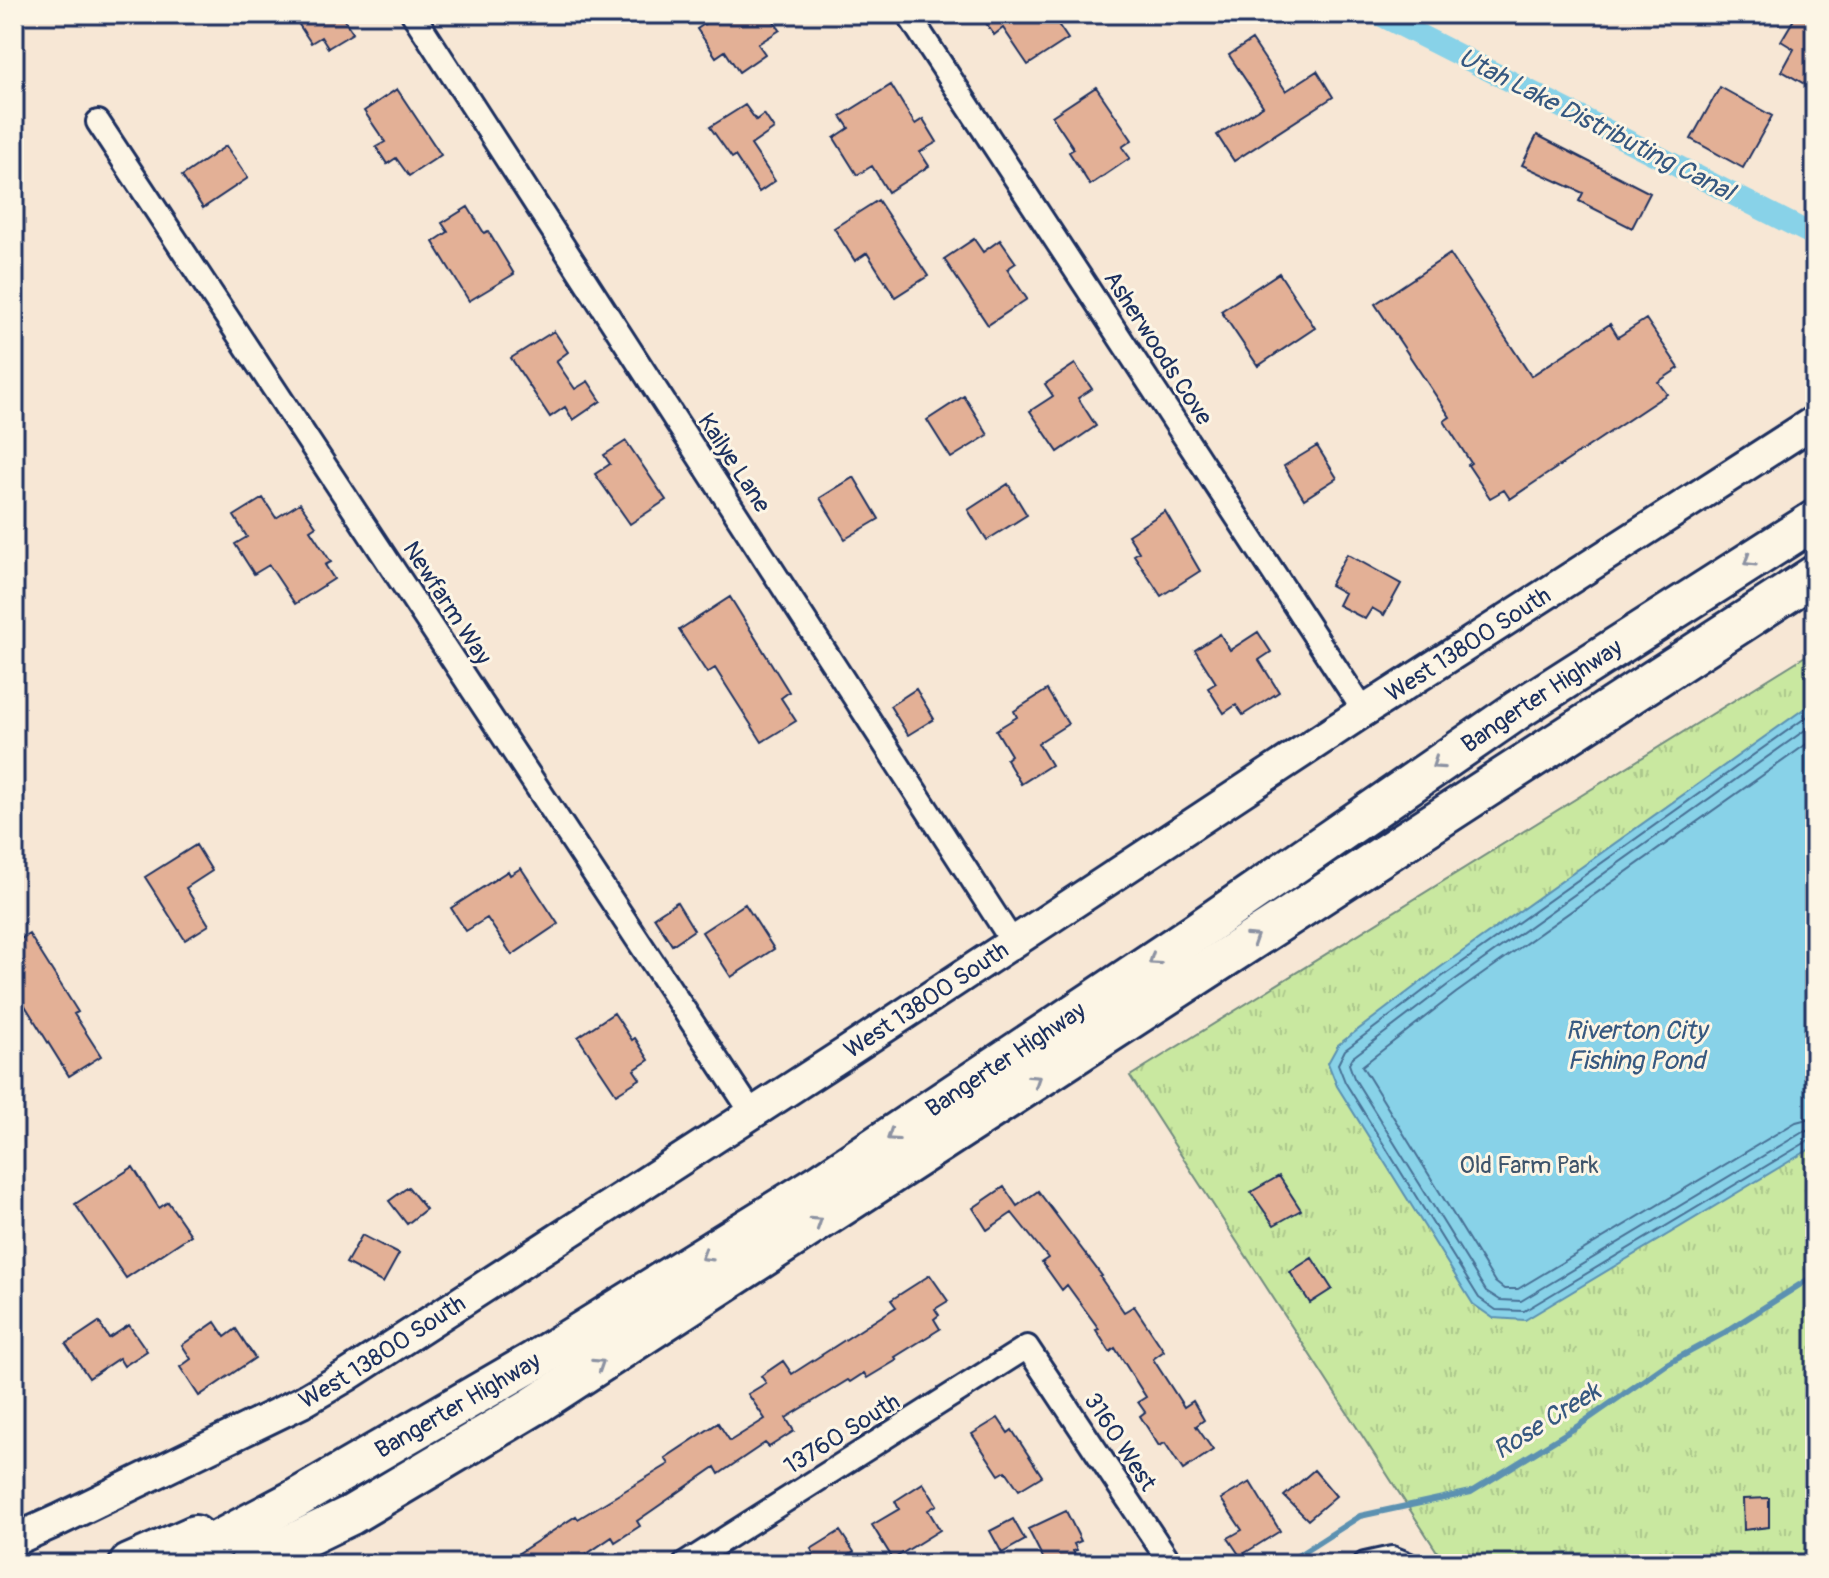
<svg xmlns="http://www.w3.org/2000/svg" width="1829" height="1578" viewBox="0 0 1829 1578" font-family="Pangolin,sans-serif">
<style>
.grass{fill:url(#grass-tufts);stroke:#728c7f;stroke-width:2}
.water{fill:#88d2e8;stroke:#5c91b1;stroke-width:2}
.lines{fill:none;stroke-linecap:round;stroke-linejoin:round}
.shore{stroke:#477095;stroke-width:2}
.stream{stroke:#5c91b1;stroke-width:6}
.canal{stroke:#88d2e8;stroke-width:22}
.building{fill:#e3b096;stroke:#1b2f5e;stroke-width:2}
.street-casing{stroke:#1b2f5e;stroke-width:28}
.secondary-casing{stroke:#1b2f5e;stroke-width:36}
.highway-casing{stroke:#1b2f5e;stroke-width:44}
.street{stroke:#fcf5e5;stroke-width:22}
.secondary{stroke:#fcf5e5;stroke-width:30}
.highway{stroke:#fcf5e5;stroke-width:38}
.oneway{stroke:#8c92a2}
.labels{text-anchor:middle;dominant-baseline:central;stroke-width:6;stroke-linejoin:round;paint-order:stroke}
.street-label{font-size:24px;fill:#1b2f5e;stroke:#fcf5e5}
.park-label{font-size:24px;fill:#3e546b;stroke:#fcf5e5}
.water-label{font-size:26px;font-style:italic;fill:#365880;stroke:#fcf5e5}
</style>
<defs>
<pattern id="grass-tufts" width="24" height="20" patternUnits="userSpaceOnUse" patternTransform="scale(2)"><rect width="24" height="20" fill="#c9e8a0"/><path d="M3 7l-1-3M5 7V3M7 7l1-3M15 17l-1-3M17 17v-4M19 17l1-3" fill="none" stroke="#acc78c"/></pattern>
</defs>
<rect width="100%" height="100%" fill="#f7e7d5"/>
<filter id="ink" filterUnits="userSpaceOnUse"><feTurbulence type="fractalNoise" baseFrequency=".0125" numOctaves="2"/><feDisplacementMap in="SourceGraphic" scale="16" xChannelSelector="R" yChannelSelector="G"/><feConvolveMatrix kernelMatrix="1 2 1 2 8 2 1 2 1" color-interpolation-filters="sRGB"/></filter>
<g filter="url(#ink)">
<path class="grass" d="M1815,650V1564H1445L1130,1076Z"/>
<path class="water" d="M1815,701V1146L1525,1320L1493,1318L1473,1304L1337,1086L1328,1063L1338,1045L1438,969Z"/>
<g class="lines">
<path class="shore" d="M1815,711L1443,976L1345,1050L1338,1064L1345,1082L1479,1298L1496,1310L1524,1311L1808,1141L1815,1139
M1815,723L1449,984L1353,1057L1349,1064L1354,1078L1486,1291L1500,1300L1521,1301L1803,1132L1815,1129
M1815,738L1456,993L1362,1066L1495,1282L1504,1289H1518L1796,1122L1815,1117"/>
<path class="stream" d="M1285,1564L1360,1516L1471,1492L1578,1426L1667,1364L1724,1333L1815,1275"/>
<path class="canal" d="M1378,14L1815,236"/>
</g>
<path class="building" d="M292,14H340L353,33L328,48L321,37L311,43Z
M700,14H769L780,30L758,44L765,54L739,72L725,51L716,57L697,29L706,23Z
M980,14H1051L1068,39L1028,65L1003,28L994,35Z
M1797,14L1815,23V90L1782,71L1794,49L1781,41Z
M1252,40L1286,91L1317,71L1333,97L1234,161L1217,135L1263,106L1229,55Z
M891,85L915,124L923,119L937,142L920,152L929,166L888,192L872,166L857,175L834,138L849,128L841,116Z
M1096,87L1132,140L1122,147L1130,158L1090,185L1069,152L1074,149L1052,116Z
M1720,87L1772,116L1743,168L1691,139Z
M397,89L441,155L409,176L396,158L387,164L376,147L385,142L364,111Z
M745,105L756,120L764,114L774,129L751,145L775,181L759,192L735,156L732,158L710,127Z
M1537,135L1650,193L1632,228L1579,201L1583,193L1522,165Z
M226,146L248,178L203,208L182,176Z
M878,200L928,276L895,297L867,253L855,261L834,228Z
M468,207L484,233L488,231L514,274L469,301L433,242L448,232L442,223Z
M974,239L983,252L1000,240L1016,263L1007,269L1027,299L988,325L944,259Z
M1450,254L1531,376L1610,324L1618,337L1646,319L1679,368L1658,382L1667,394L1510,499L1504,490L1490,498L1468,465L1471,463L1444,421L1450,417L1375,304Z
M1279,273L1315,328L1258,366L1221,311Z
M554,331L568,352L556,361L575,389L588,381L601,401L573,420L565,407L550,417L511,358Z
M1075,364L1092,389L1078,398L1096,426L1058,452L1030,411L1053,396L1045,384Z
M964,396L988,435L951,458L927,420Z
M626,441L666,500L630,524L595,474L610,464L604,455Z
M1317,446L1337,478L1304,499L1284,466Z
M854,477L879,519L845,539L820,498Z
M1008,484L1027,515L987,540L968,510Z
M263,498L276,518L300,503L316,526L310,530L331,562L325,565L334,579L295,604L269,565L254,574L235,544L247,537L234,516Z
M1165,511L1200,571L1161,596L1134,555L1139,552L1128,535Z
M1347,554L1401,584L1384,615L1372,608L1365,619L1338,605L1344,593L1330,585Z
M730,597L789,692L781,698L796,721L762,742L715,668L707,673L679,630Z
M1258,632L1271,652L1259,660L1279,692L1243,715L1236,705L1224,713L1208,688L1216,683L1195,650L1220,634L1230,650Z
M916,689L934,719L908,735L890,706Z
M1047,690L1068,724L1038,743L1051,765L1021,784L1006,759L1011,755L996,730L1017,717L1014,711Z
M196,845L212,871L186,888L209,925L185,940L145,877Z
M521,868L558,924L512,955L487,918L466,931L451,908L508,871L510,875Z
M677,902L694,930L672,945L654,917Z
M745,904L774,949L731,977L702,932Z
M29,934L78,1012L74,1014L101,1056L69,1076L14,988V943Z
M614,1013L632,1040L635,1038L649,1060L634,1070L640,1079L616,1094L578,1037Z
M133,1167L159,1208L168,1202L191,1235L126,1278L75,1204Z
M1279,1176L1301,1210L1274,1225L1251,1192Z
M408,1187L426,1209L407,1224L389,1201Z
M1004,1187L1017,1206L1038,1191L1102,1276L1100,1277L1124,1312L1134,1306L1164,1351L1153,1359L1184,1407L1193,1401L1204,1420L1196,1426L1213,1450L1183,1470L1165,1443L1159,1446L1140,1416L1145,1412L1138,1402L1146,1397L1115,1348L1110,1352L1096,1330L1099,1329L1067,1285L1062,1290L1042,1262L1048,1258L1012,1213L987,1230L973,1208Z
M362,1235L399,1254L383,1283L346,1263Z
M1312,1258L1332,1289L1310,1303L1290,1272Z
M930,1275L948,1301L935,1309L939,1315L934,1319L940,1329L895,1357L897,1360L867,1378L864,1373L850,1382L848,1380L786,1418L794,1431L769,1447L765,1443L719,1474L715,1467L637,1521L640,1526L615,1542L612,1537L587,1554L588,1557L578,1564H502L576,1516L578,1519L669,1464L665,1458L718,1423L730,1441L765,1419L748,1394L766,1383L761,1376L783,1361L792,1374L896,1307L891,1300Z
M99,1322L109,1338L129,1325L147,1351L124,1366L119,1358L89,1378L66,1344Z
M215,1322L225,1337L236,1329L255,1358L199,1396L180,1367L191,1359L182,1345Z
M998,1418L1008,1433L1012,1430L1042,1476L1019,1490L1006,1471L999,1475L972,1434Z
M1314,1470L1336,1496L1308,1520L1284,1496Z
M1250,1482L1280,1531L1240,1556L1228,1538L1242,1530L1221,1499Z
M923,1483L937,1505L928,1510L940,1530L893,1559L872,1525L899,1509L895,1501Z
M1769,1498V1527L1744,1530L1743,1499Z
M1066,1511L1081,1541L1074,1544L1077,1550L1073,1551L1080,1564H1046L1028,1529Z
M1013,1519L1025,1540L1002,1553L990,1531Z
M840,1531L854,1552L845,1558L849,1564H796L814,1553L811,1549Z"/>
<g class="lines">
<defs>
<path id="street" d="M413,14L1012,941
M908,14L1364,711
M98,122L752,1113
M685,1564L1027,1347L1171,1564
M1365,1564L1392,1558L1407,1564"/>
<g id="secondary">
<path id="s1" d="M14,1540L61,1519L302,1402L348,1375L847,1052L1364,711L1815,421"/>
</g>
<g id="highway">
<path d="M129,1564L195,1535"/>
<path id="s2" d="M173,1564L294,1500L534,1361L819,1184L1196,932L1519,709L1815,520"/>
<path d="M249,1564L351,1515L534,1406L1815,575"/>
</g>
</defs>
<use href="#street" class="street-casing"/>
<use href="#secondary" class="secondary-casing"/>
<use href="#highway" class="highway-casing"/>
<use href="#street" class="street"/>
<use href="#secondary" class="secondary"/>
<use href="#highway" class="highway"/>
</g>
<defs><path id="oneway-chevron" d="M-2-3.5L2.5 0L-2 3.5" fill="none" stroke-width="1.6" stroke-linecap="round" stroke-linejoin="round" transform="scale(2)"/></defs>
<g class="oneway">
<use href="#oneway-chevron" transform="translate(1749 561) rotate(148)"/>
<use href="#oneway-chevron" transform="translate(1437 764) rotate(146)"/>
<use href="#oneway-chevron" transform="translate(1253 938) rotate(-33)"/>
<use href="#oneway-chevron" transform="translate(1154 960) rotate(146)"/>
<use href="#oneway-chevron" transform="translate(1035 1080) rotate(-33)"/>
<use href="#oneway-chevron" transform="translate(892 1136) rotate(147)"/>
<use href="#oneway-chevron" transform="translate(817 1222) rotate(-33)"/>
<use href="#oneway-chevron" transform="translate(706 1256) rotate(148)"/>
<use href="#oneway-chevron" transform="translate(599 1364) rotate(-33)"/>
</g>
</g>
<g class="labels">
<g class="street-label">
<text transform="translate(1158 348) rotate(57)">Asherwoods Cove</text>
<text transform="translate(734 463) rotate(57)">Kailye Lane</text>
<text transform="translate(447 603) rotate(57)">Newfarm Way</text>
<text stroke="none"><textPath href="#s1" startOffset="1710">West 13800 South</textPath></text>
<text stroke="none"><textPath href="#s2" startOffset="1622">Bangerter Highway</textPath></text>
<text stroke="none"><textPath href="#s1" startOffset="1062">West 13800 South</textPath></text>
<text stroke="none"><textPath href="#s2" startOffset="974">Bangerter Highway</textPath></text>
<text stroke="none"><textPath href="#s1" startOffset="414">West 13800 South</textPath></text>
<text stroke="none"><textPath href="#s2" startOffset="326">Bangerter Highway</textPath></text>
<text transform="translate(842 1434) rotate(-32)">13760 South</text>
<text transform="translate(1120 1442) rotate(57)">3160 West</text>
</g>
<g class="park-label">
<text x="1529" y="1165">Old Farm Park</text>
</g>
<g class="water-label">
<text transform="translate(1596 125) rotate(27)">Utah Lake Distributing Canal</text>
<text x="1636" y="1031">Riverton City<tspan x="1636" dy="30">Fishing Pond</tspan></text>
<text transform="translate(1547 1421) rotate(-32)">Rose Creek</text>
</g>
</g>
<rect width="1829" height="1578" fill="none" stroke="#fcf5e5" stroke-width="48"/>
<rect x="24" y="24" width="1781" height="1530" fill="none" stroke="#1b2f5e" stroke-width="3" filter="url(#ink)"/>
</svg>
